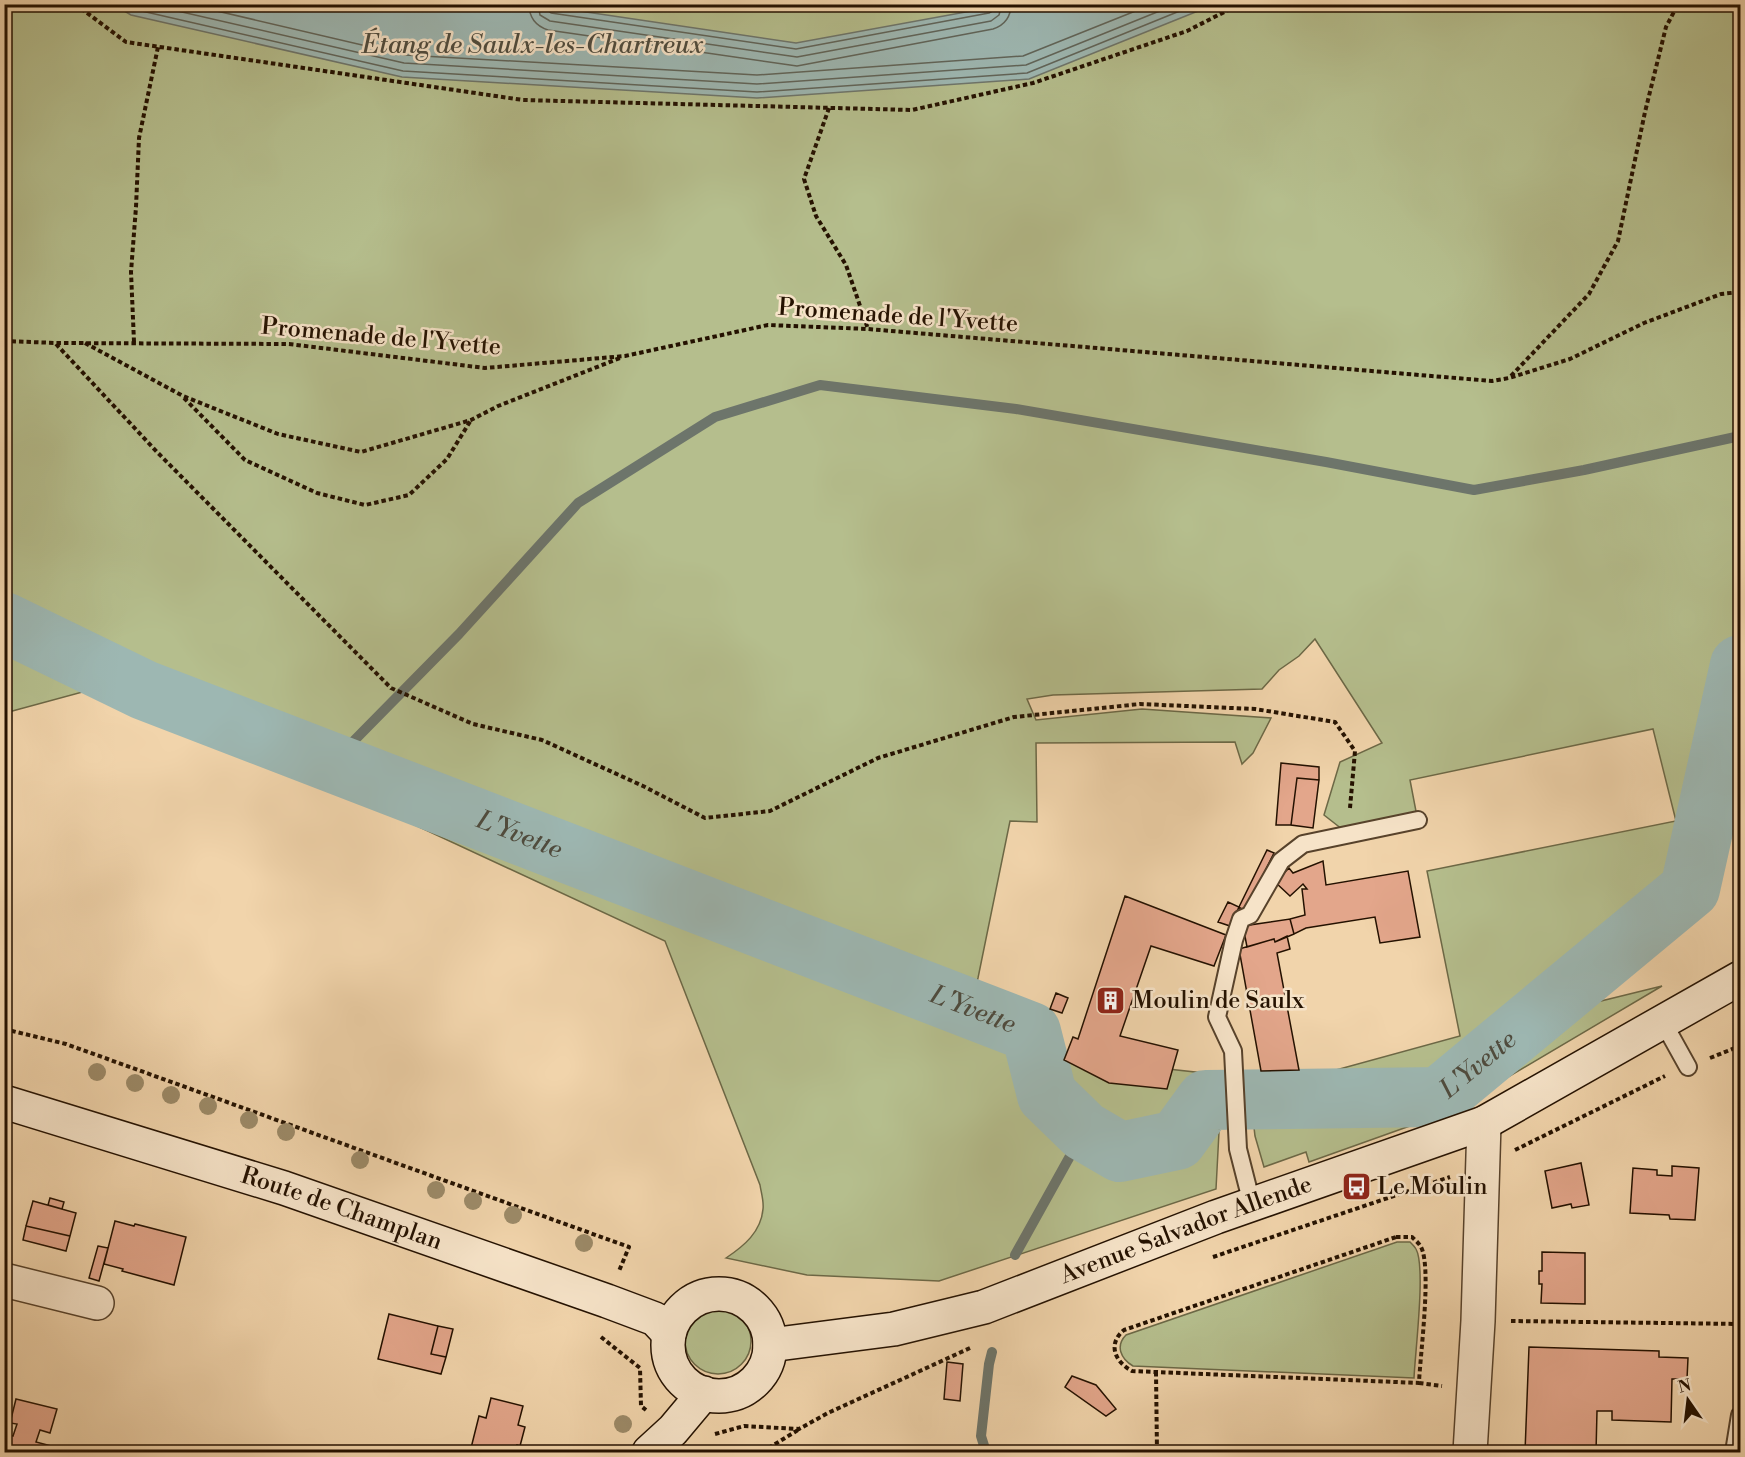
<svg xmlns="http://www.w3.org/2000/svg" width="1745" height="1457" viewBox="0 0 1745 1457" font-family="'Libre Bodoni',serif">
<style>
.green{fill:#b5be8d;stroke:#6c6846;stroke-width:1.5}
.water{fill:#9db7b2;stroke:#6d756b;stroke-width:1.5}
.lines{fill:none;stroke-linecap:round;stroke-linejoin:round}
.shore{stroke:#606459;stroke-width:1.5}
.stream{stroke:#6d756b;stroke-width:10}
.river{stroke:#9db7b2;stroke-width:60}
.building{fill:#e3a68b;stroke:#241100;stroke-width:1.5}
.lane-casing{stroke:#57422b;stroke-width:20}
.street-casing{stroke:#57422b;stroke-width:36}
.secondary-casing{stroke:#241100;stroke-width:36}
.path{stroke:#241100;stroke-width:4;stroke-dasharray:4.5 3;stroke-linecap:butt}
.lane{stroke:#f6e3c8;stroke-width:16}
.street{stroke:#f6e3c8;stroke-width:33}
.secondary{stroke:#f6e3c8;stroke-width:33}
.tree{fill:#9c8a68}
.labels{text-anchor:middle;dominant-baseline:central;stroke-width:5;stroke-linejoin:round;paint-order:stroke}
.street-label{font-size:24px;fill:#241100;stroke:#f6e3c8}
.poi-label{font-size:24px;fill:#241100;stroke:#f6e3c8;text-anchor:start}
.water-label{font-size:26px;font-style:italic;fill:#4e4b3e;stroke:#f6e3c8}
</style>
<rect width="100%" height="100%" fill="#f1d4ab"/>
<filter id="stains"><feTurbulence type="fractalNoise" baseFrequency=".00333" numOctaves="4"/><feColorMatrix values="0 0 0 0 .2 0 0 0 0 .09 0 0 0 0 .02 0 0 0 .5 -.17"/></filter>
<radialGradient id="worn" r=".72"><stop offset=".6" stop-color="#630" stop-opacity="0"/><stop offset="1" stop-color="#630" stop-opacity=".3"/></radialGradient>
<path class="green" d="M5,5H1740V726L1711,843L1601,1001L1662,986L1449,1112L1309,1162L1306,1152L1264,1167L1255,1136L1248,1076L1325,1073L1460,1036L1427,871L1676,821L1653,729L1410,780L1419,827L1356,840L1324,815L1340,762L1382,743L1315,639L1299,656L1279,670L1262,689L1053,695L1027,699L1036,720L1142,709L1271,718L1253,753L1242,764L1235,742L1036,743L1037,822L1010,821L978,978L965,1021L1059,1057L1222,1075L1216,1189L939,1281L807,1275L726,1258C744,1246 761,1232 763,1209C764,1201 761,1192 760,1185L665,941L165,709L86,691L5,713Z
M1397,1242H1410C1412,1244 1415,1247 1416,1249C1426,1267 1415,1353 1414,1378L1133,1366C1121,1359 1115,1346 1126,1335Z
M685 1341a33 33 0 1 1 66 0a33 33 0 1 1-66 0Z"/>
<path class="water" d="M532,4L796,43L1004,5H1213L1029,79L757,98L402,77L131,15L114,5Z"/>
<g class="lines">
<path class="shore" d="M126,4L133,9L403,71L757,92L1027,73L1197,4
M147,4L404,63L757,84L1026,65L1177,4
M187,4L405,55L757,75L1023,56L1153,4
M529,4C529,17 536,26 548,30L797,66L993,29C1005,25 1011,17 1011,4
M538,4L540,15L550,21L797,57L991,21L999,15L1002,4
M545,4L547,10L551,13L796,49L989,13L994,10L995,4"/>
<path class="stream" d="M332,763L459,634L578,503L715,417L820,385L1016,409L1326,462L1474,490L1584,470L1740,436
M1015,1255L1084,1131
M986,1452L981,1436L989,1364L992,1352"/>
<path class="river" id="s1" d="M4,622L144,690L1031,1032L1047,1095L1084,1131L1120,1152L1177,1140L1206,1100L1439,1097L1690,889L1740,665"/>
</g>
<path class="building" d="M1281,763L1319,767V780L1297,778L1291,825H1276Z
M1297,778L1319,780L1313,828L1291,825Z
M1267,850L1274,853L1245,911L1239,907Z
M1323,861L1326,885L1408,871L1420,937L1380,943L1375,917L1306,928L1294,934L1290,919L1305,915L1302,889H1307L1303,884L1290,896L1275,882L1289,868L1293,873Z
M1125,896L1226,935L1214,966L1151,946L1120,1036L1178,1050L1167,1089L1109,1083L1064,1060L1073,1037L1078,1039Z
M1228,902L1239,907L1230,926L1218,922Z
M1290,919L1294,934L1275,942L1274,939L1247,947L1243,926Z
M1287,936L1290,949L1277,953L1299,1070L1261,1071L1239,949L1274,939L1275,942Z
M1056,993L1068,998L1062,1013L1050,1009Z
M1581,1163L1589,1205L1572,1208L1571,1204L1552,1208L1545,1171Z
M1672,1166L1699,1168L1695,1220L1670,1219L1669,1215L1630,1213L1633,1168L1657,1170V1175L1672,1176Z
M50,1198L64,1202L62,1209L48,1205Z
M33,1201L76,1213L70,1236L26,1226Z
M115,1221L134,1226L135,1224L186,1237L174,1285L122,1271L123,1269L104,1264Z
M26,1226L70,1236L66,1251L23,1240Z
M98,1246L108,1248L99,1281L89,1278Z
M1542,1252L1585,1253V1304L1541,1303L1542,1284H1539V1271H1542Z
M389,1314L438,1326L431,1354L446,1357L441,1374L378,1359Z
M438,1326L453,1329L446,1357L431,1354Z
M1529,1347L1659,1351V1357L1688,1358L1687,1379H1672L1671,1422L1612,1420V1411H1597L1596,1452H1525Z
M947,1362L963,1364L960,1401L944,1399Z
M1072,1376L1096,1385L1116,1409L1106,1416L1065,1387Z
M491,1398L523,1406L518,1425L525,1427L520,1446L517,1445L515,1452H470L479,1416L486,1418Z
M16,1399L57,1409L50,1433L40,1430L36,1442L74,1452H4V1444L7,1434L13,1436L17,1424L10,1423Z"/>
<g class="lines">
<defs>
<path id="lane" d="M1663,1022L1688,1067
M1252,1204L1238,1149L1233,1051L1217,1017L1234,940L1241,919L1250,915L1281,861L1303,844L1418,820
M1734,1452L1740,1415"/>
<path id="street" d="M4,1280L97,1303
M1470,1452L1478,1321L1484,1123"/>
<g id="secondary">
<path id="s2" d="M4,1102L284,1188L607,1301L655,1319L669,1334"/>
<circle cx="719" cy="1345" r="51"/>
<path id="s3" d="M770,1345L894,1329L984,1307L1216,1217L1484,1123L1740,978"/>
<path d="M649,1452L673,1430L704,1393"/>
</g>
</defs>
<use href="#lane" class="lane-casing"/>
<use href="#street" class="street-casing"/>
<use href="#secondary" class="secondary-casing"/>
<path class="path" d="M75,4L126,42L523,100L912,110L1033,83L1187,31L1240,4
M829,108L804,179L816,216L846,265L868,329
M4,341L56,343L289,344L485,368L625,356L768,325L868,329L1492,381L1509,378L1570,359L1644,323L1721,294L1740,292
M134,342L131,272L136,207L139,138L158,47
M85,343L183,396L278,434L361,452L471,420L498,406L620,358
M56,344L157,452L391,688L473,724L542,740L643,786L705,818L770,811L878,758L1014,717L1140,704L1255,709L1335,722L1355,751L1350,808
M1511,376L1589,294L1618,241L1645,112L1666,27L1678,4
M184,398L245,460L317,493L365,505L409,495L447,459L471,420
M4,1029L66,1044L629,1247L619,1271
M1710,1058L1740,1046
M1515,1150L1665,1076
M1396,1237H1412C1415,1240 1419,1243 1421,1247C1432,1268 1420,1356 1419,1383L1132,1371C1115,1362 1107,1344 1124,1330Z
M1213,1257L1450,1177
M1511,1321L1740,1324
M601,1337L640,1368L641,1406L646,1410
M1156,1372L1157,1452
M1419,1383L1442,1386
M715,1434L744,1426L799,1429L828,1413L970,1348
M762,1452L798,1430"/>
<use href="#lane" class="lane"/>
<use href="#street" class="street"/>
<use href="#secondary" class="secondary"/>
</g>
<g class="tree">
<circle cx="97" cy="1072" r="9"/>
<circle cx="135" cy="1083" r="9"/>
<circle cx="171" cy="1095" r="9"/>
<circle cx="208" cy="1106" r="9"/>
<circle cx="249" cy="1120" r="9"/>
<circle cx="286" cy="1132" r="9"/>
<circle cx="360" cy="1160" r="9"/>
<circle cx="436" cy="1190" r="9"/>
<circle cx="473" cy="1201" r="9"/>
<circle cx="513" cy="1215" r="9"/>
<circle cx="584" cy="1243" r="9"/>
<circle cx="623" cy="1424" r="9"/>
</g>
<defs>
<symbol id="building-square" viewBox="-11 -11 22 22"><rect x="-9" y="-9" width="18" height="18" rx="4" fill="#8f2418" stroke="#f6e3c8"/><path d="M-4-6H4V6H1V3H-1V6H-4ZM-2.5-4.3h1.7v1.8h-1.7ZM.8-4.3h1.7v1.8H.8ZM-2.5-1h1.7V.8h-1.7ZM.8-1h1.7V.8H.8Z" fill="#fff"/></symbol>
<symbol id="bus-square" viewBox="-11 -11 22 22"><rect x="-9" y="-9" width="18" height="18" rx="4" fill="#8f2418" stroke="#f6e3c8"/><path d="M-5-6H5V4H4V6H2V4H-2V6H-4V4H-5ZM-3.5-4V0h7V-4ZM-3.5 1.2v1.5H-2V1.2ZM2 1.2v1.5H3.5V1.2Z" fill="#fff"/></symbol>
</defs>
<g fill-rule="evenodd">
<use href="#building-square" x="1094" y="984" width="33" height="33"/>
<use href="#bus-square" x="1340" y="1170" width="33" height="33"/>
</g>
<g class="labels">
<g class="street-label">
<text transform="translate(898 316) rotate(4)">Promenade de l'Yvette</text>
<text transform="translate(381 337) rotate(5)">Promenade de l'Yvette</text>
<text stroke="none"><textPath href="#s2" startOffset="354">Route de Champlan</textPath></text>
<text stroke="none"><textPath href="#s3" startOffset="434">Avenue Salvador Allende</textPath></text>
</g>
<g class="poi-label">
<text x="1132" y="1001">Moulin de Saulx</text>
<text x="1377" y="1187">Le Moulin</text>
</g>
<g class="water-label">
<text x="533" y="45">Étang de Saulx-les-Chartreux</text>
<text stroke="none"><textPath href="#s1" startOffset="558">L'Yvette</textPath></text>
<text stroke="none"><textPath href="#s1" startOffset="1044">L'Yvette</textPath></text>
<text stroke="none"><textPath href="#s1" startOffset="1656">L'Yvette</textPath></text>
</g>
</g>
<rect width="1745" height="1457" fill="none" stroke="#f1d4ab" stroke-width="24"/>
<rect x="6" y="6" width="1733" height="1445" fill="none" stroke="#241100" stroke-width="3"/>
<rect x="12" y="12" width="1721" height="1433" fill="none" stroke="#241100" stroke-width="1.5"/>
<g transform="translate(1688 1400) rotate(346)" stroke="#f6e3c8" stroke-width="4.5" paint-order="stroke">
<path d="M0-4.5L10 22L0 15L-10 22Z" fill="#241100"/>
<text y="-9" font-size="16" font-weight="bold" text-anchor="middle" fill="#241100">N</text>
</g>
<rect width="100%" height="100%" filter="url(#stains)"/>
<rect width="100%" height="100%" fill="url(#worn)"/>
</svg>
